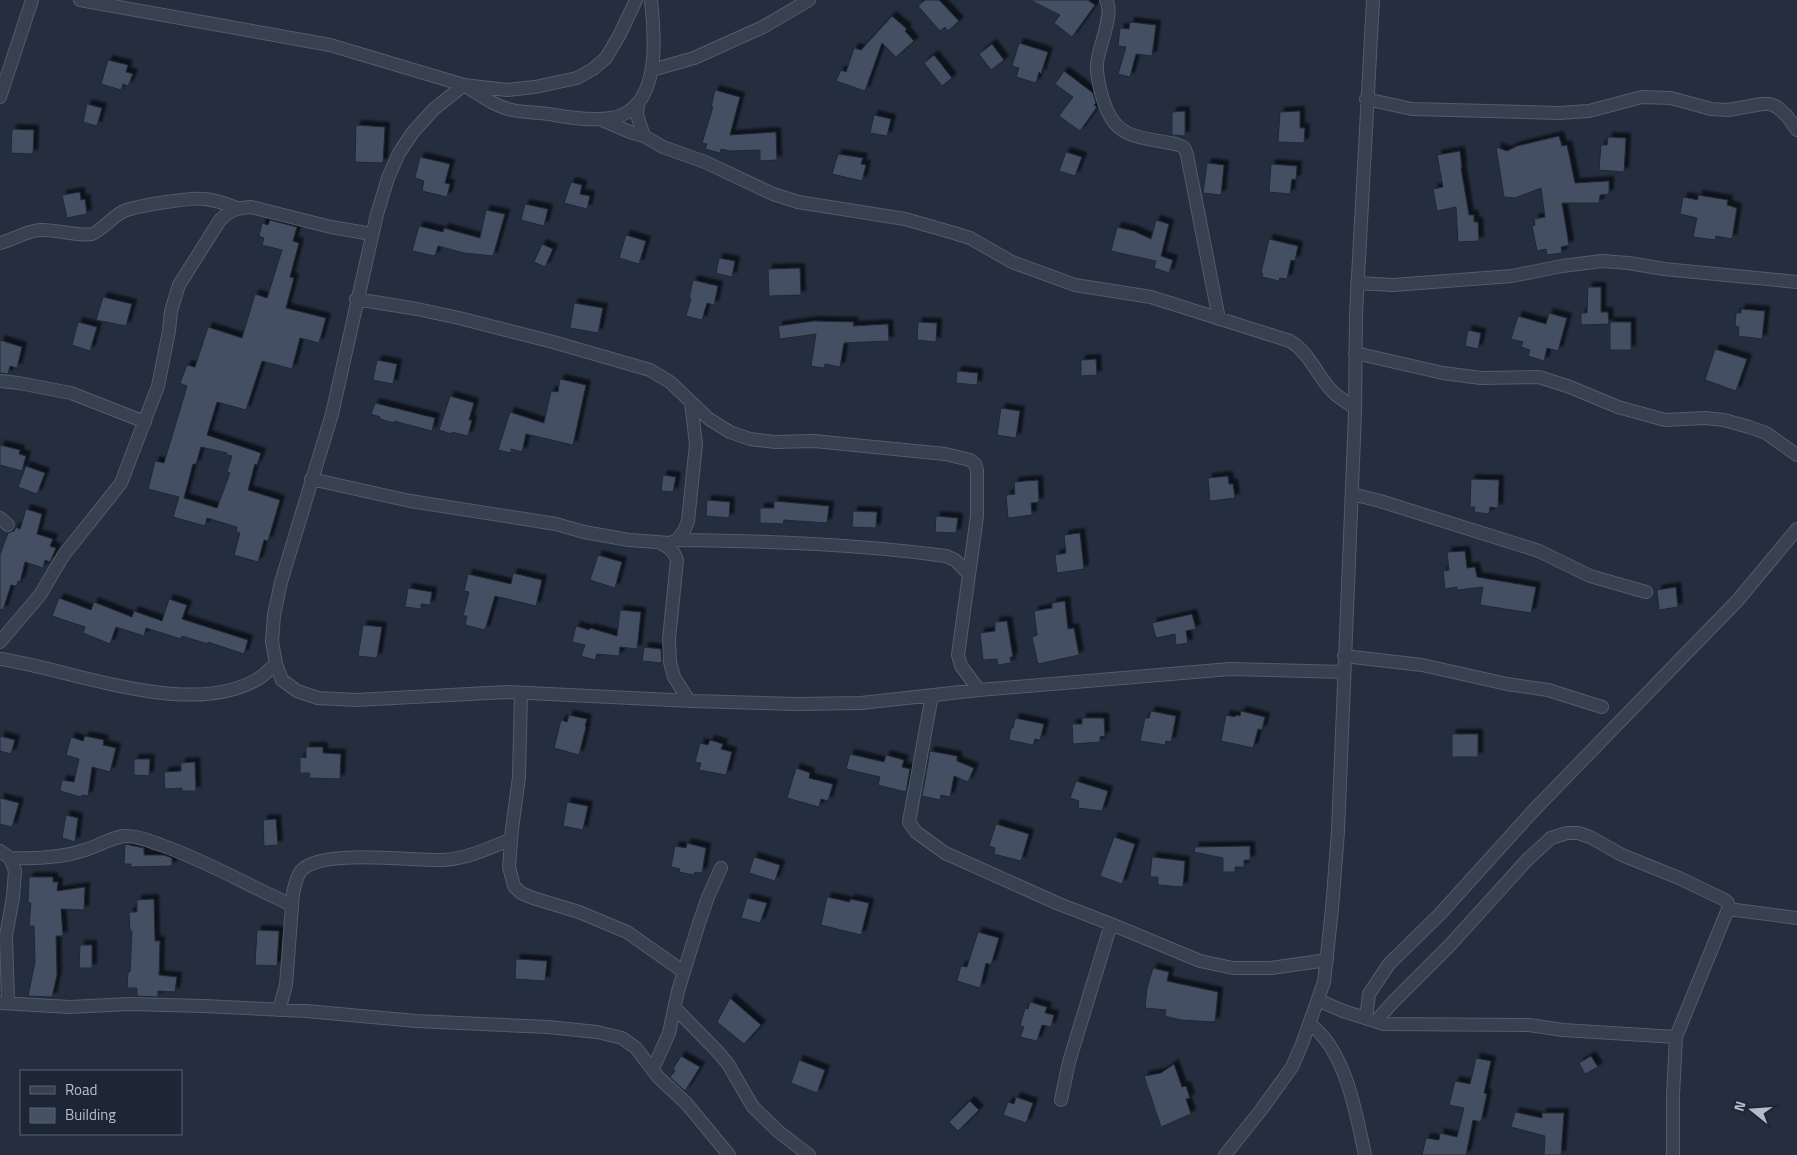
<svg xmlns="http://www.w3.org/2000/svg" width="1797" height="1155" viewBox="0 0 1797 1155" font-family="'Titillium Web',sans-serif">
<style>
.building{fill:#455063;stroke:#1f2836;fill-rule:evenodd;filter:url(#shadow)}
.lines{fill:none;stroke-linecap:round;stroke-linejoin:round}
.minor-casing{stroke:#535c6a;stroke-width:14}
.minor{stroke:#38414f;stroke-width:12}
</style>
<defs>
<filter id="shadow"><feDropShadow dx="4.5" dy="-4.5" stdDeviation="1" flood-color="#0009"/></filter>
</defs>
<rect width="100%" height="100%" fill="#242e3f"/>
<path class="building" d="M925,0H939L959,21L948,31L945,27L940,31L918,6Z
M1030,0H1088L1095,5L1072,37L1054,23L1060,15Z
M892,16L907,29L905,31L914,41L896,57L882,43L865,91L836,81L841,70L846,72L854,48L861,50Z
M1130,22L1156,25L1152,56L1136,54L1130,77L1118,74L1126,47L1118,46L1120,28L1129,29Z
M1019,43L1048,52L1041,74L1039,72L1036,83L1016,77L1019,68L1012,66Z
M992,44L1004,60L991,70L979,54Z
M934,55L952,78L942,86L924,63Z
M108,60L128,65L126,72L133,74L128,86L123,84L121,90L101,84Z
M1064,71L1093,93L1096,103L1094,105L1097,107L1080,131L1059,116L1073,97L1055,84Z
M715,90L740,97L730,135L776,132L777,160L760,161V150L730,151L721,149L720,153L705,149L707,144L702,143L713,107H711Z
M87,104L102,108L97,126L83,122Z
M1185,111V136L1172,135V112Z
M1300,111V128H1305L1304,143L1278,142L1280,112Z
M874,115L891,119L887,136L870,133Z
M356,125L385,127L383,163L355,162Z
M12,129L34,130L33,154L11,153Z
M1559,136L1562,146L1567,145L1575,183L1609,181V194L1600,195L1599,203H1562L1569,245L1561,247L1562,253L1547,255L1546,249L1537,251L1532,226L1535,225L1534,219L1545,217L1541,188L1515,198L1504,197L1496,147L1507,151L1517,146Z
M1608,137L1626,138L1624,172L1599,170L1601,145H1607Z
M1460,151L1462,168H1461L1469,215H1474V222H1478L1479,241L1458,242L1456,207L1437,211L1433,189L1443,187L1437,155Z
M1066,152L1082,157L1075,176L1059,171Z
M838,154L863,158L861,164L866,165L862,181L832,174Z
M420,157L450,164L445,183L450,184L447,197L422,191L424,181L415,178Z
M1207,163L1224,165L1221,195L1203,193Z
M1271,164L1297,166L1296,180L1292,179L1290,194L1269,192Z
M571,182L582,185L580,194L590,196L587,209L564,203Z
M80,192L81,200L85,199L87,214L67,218L62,195Z
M1698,195L1728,200L1727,205L1737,208L1732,239L1716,236L1715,240L1693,237L1697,218L1680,214L1683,197L1698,200Z
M525,204L548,209L544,226L521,220Z
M486,210L505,214L493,256L464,253L438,246L435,256L412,251L419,226L443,232L444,228L480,238Z
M270,220L297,227L293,241L299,243L290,277L294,278L286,308L326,318L319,343L300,338L292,369L262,361L246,410L217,402L207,435L261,453L257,465L255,464L248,490L280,500L268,541L264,540L258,562L234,555L240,533L236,531L237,527L207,518L205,526L173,517L179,497L148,489L155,461L164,463L187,386L180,383L187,365L195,367L208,327L242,338L255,294L267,298L282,250L262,245L264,238L259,236L262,223L268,225ZM201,447L227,453V455L232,456L227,472L230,473L217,508L184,498L193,464H196Z
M1156,220L1169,224L1161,256L1173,260L1169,273L1154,268L1156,261L1111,251L1117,227L1134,231L1151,239Z
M626,235L646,241L639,264L619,258Z
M1269,239L1298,246L1295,261L1291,260L1287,279L1280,278L1279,281L1262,277L1263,274L1261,273Z
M542,244L553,249L545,267L534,262Z
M719,258L735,261L732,277L716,273Z
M800,268L801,295L769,296L768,269Z
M693,280L718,286L714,305L707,303L702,320L686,316L691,299H689Z
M1588,287H1601V312H1608L1609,324L1581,325V313H1587Z
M103,297L132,304L126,326L96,320Z
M574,303L603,308L598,333L570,328Z
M1741,309L1765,311L1762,339L1738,336L1739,327L1735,326L1736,313H1741Z
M1549,313L1567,318L1558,351L1547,348L1544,361L1528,356L1530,350L1521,347L1523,342L1511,339L1518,316L1546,324Z
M814,321L854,322L853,326L888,324L889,341L844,343L840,367L825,364L824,368L811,366L816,334L780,339L778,326Z
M78,322L97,327L90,351L72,345Z
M918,322L937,323L936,342L917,340Z
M1610,322H1631V350H1610Z
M1468,330L1481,333L1478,349L1465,346Z
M0,340L22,347L17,368L10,366L8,374L0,373Z
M1715,349L1747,359L1736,391L1705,380Z
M1096,359L1097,375L1081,376V360Z
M377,360L397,364L393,384L373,380Z
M957,371L978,373L977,385L956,383Z
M560,379L586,385L573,445L526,434L522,452L511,449V453L498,450L510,412L544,423L551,391L558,392Z
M450,396L474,403L469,420H472L468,436L452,432L451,434L439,430Z
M375,403L435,418L432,431L394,421V423L380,419V417L371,414Z
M1001,408L1020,411L1016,438L997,435Z
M0,445L20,450L19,454L26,456L22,471L0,465Z
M26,466L45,473L37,494L18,487Z
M663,475L676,477L673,492L661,491Z
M1228,476L1229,484H1233L1235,498L1210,501L1208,478Z
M1471,479L1499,480L1498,508L1490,507L1489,514L1474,512L1475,507H1470Z
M1038,480L1039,502L1031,503L1032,515L1008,518L1006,495L1015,494L1014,482Z
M707,500L730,502L729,518L706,516Z
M774,501L829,506L827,523L784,520L783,524L760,523V508H774Z
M26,509L42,514L37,534L53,539L50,546L56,548L50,562L45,560L43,568L25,562L20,582L18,581L17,586L11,585L3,610L0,609V555L8,533L14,531L16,527L20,529Z
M853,511L877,512L876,528L852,527Z
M936,516L958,518L956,533L935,532Z
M1080,533L1084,569L1057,573L1055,555L1066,553L1064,535Z
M1465,551L1467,568L1475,567L1477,577L1536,587L1531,613L1480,605L1483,587L1457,590V587L1445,589L1443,571L1449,570L1447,552Z
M598,555L622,562L615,588L590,580Z
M513,573L542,580L536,606L495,596L485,630L465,625L467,616H463L469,592L464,591L468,574L511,584Z
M1676,587L1678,607L1659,610L1657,590Z
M408,588L432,592L430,605L421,604V609L405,607Z
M59,598L91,610L94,602L132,617L134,611L162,621L169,599L187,605L182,619L248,640L244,654L208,642V644L182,636L181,639L146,628L144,636L116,627L110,644L83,633L85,627L52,616Z
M1065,601L1068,629L1074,628L1079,655L1038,664L1032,637L1037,635L1034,611L1052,608V603Z
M620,610L641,612L637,649L620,647L619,656L597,654L595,660L581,656L585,645L572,642L576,626L589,630L590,628L617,636Z
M1192,614L1196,629L1186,631L1188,643L1176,645L1175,634L1156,638L1152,623Z
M1007,621L1013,657H1010L1011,663L998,665L997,659L983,660L980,633L995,631V622Z
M363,625L382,627L377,658L358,656Z
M644,647L661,649L662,663L642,661Z
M1151,711L1176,716L1171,742L1166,741L1165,745L1140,741L1145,718H1149Z
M1241,711L1265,717L1262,730L1258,729L1253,748L1221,741L1226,715L1235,717L1236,715L1240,716Z
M569,715L587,719L585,726L586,727L579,755L554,748L561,720L567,722Z
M1015,718L1044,724L1040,740L1035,739L1033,745L1009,740L1011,728H1013Z
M1082,718H1104L1105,736L1100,737V742L1073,744L1072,724H1082Z
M1452,734H1478V757H1452Z
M0,736L15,740L11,754L0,751Z
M85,736L104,740L103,745L116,748L110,772L92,767L88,796L82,795L81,797L60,791L62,780L74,782L79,759L66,755L71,737L83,741Z
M710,740L723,744L721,749L732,752L726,775L699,770L701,763L695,762L700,743L708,745Z
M306,747H323V753L341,754L340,779L309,778L310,773H300V757L306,758Z
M930,751L957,756V761L974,768L968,782L954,776L950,797L941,795L940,800L922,796Z
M850,754L884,762L886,755L904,760L902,767L910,769L906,792L878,785L880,777L846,769Z
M134,759H150L149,776L134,775Z
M195,762L196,791H182V788L165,789L164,772L181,771V763Z
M796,768L810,773L809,778L833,784L828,801L821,799L819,807L787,798Z
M1076,781L1108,791L1102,811L1078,808L1079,801L1070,798Z
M0,798L19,803L12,827L0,824Z
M567,802L588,806L583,830L563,826Z
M66,815L78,818L75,842L62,838Z
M276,819L278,845L264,846L263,820Z
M996,824L1029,834L1021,861L994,854L995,848L989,846Z
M1114,837L1135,844L1122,884L1100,876Z
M687,843L706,848L702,873L695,872L694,875L679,872L680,869L671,867L675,846L686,848Z
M125,844L144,848V855H164L172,858V866L131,867V864H124Z
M1250,846V860H1244V867H1235V872H1223V858L1194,852L1195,847Z
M754,857L780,865L775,881L749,873Z
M1152,857L1185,861L1183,887L1158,885V877H1150Z
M29,877H53V882H58L57,891L85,887L84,910L61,909L63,936H56L57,975L52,997L28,996L35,962L34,926H29L31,903H28Z
M827,897L850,902V899L869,903L861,935L821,925Z
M747,898L767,903L760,923L741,918Z
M154,899L155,941H160L159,975L177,977L175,992L158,991V997L137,996V988H127L128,972H130L132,931H130L129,912H137V900Z
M257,930L279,931L277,966L255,965Z
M978,932L999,938L991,965L986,963L980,988L957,981L961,966L967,967Z
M80,945H92V968H79Z
M516,959L547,961L545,981L515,979Z
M1153,968L1169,972L1167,981L1218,992L1215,1022L1181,1020L1165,1016L1166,1010L1145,1008L1147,988Z
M730,998L761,1025L744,1044L717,1022Z
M1030,1002L1047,1007L1045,1013L1054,1015L1051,1027L1042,1025L1037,1041L1020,1037L1024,1027L1020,1026L1025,1008L1028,1009Z
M681,1056L700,1067L685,1091L670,1077L675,1071L673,1069Z
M1591,1056L1598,1067L1585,1074L1579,1063Z
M1476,1058L1491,1061L1484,1093L1487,1094L1481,1122L1473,1120L1466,1155H1422L1426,1138L1439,1140L1440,1133L1457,1137L1464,1108L1449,1105L1455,1081L1470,1084Z
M799,1060L825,1070L817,1093L791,1083Z
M1174,1064L1182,1087L1186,1086L1190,1098L1186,1099L1191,1114L1161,1127L1144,1076L1161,1073Z
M1016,1097L1033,1103L1026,1123L1003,1115L1008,1102L1014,1104Z
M970,1101L979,1110L958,1131L949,1122Z
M1515,1112L1542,1118V1113H1564L1561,1155H1544L1545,1136L1511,1127Z"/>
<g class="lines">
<defs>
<path id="minor" d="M80,0L330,45L464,85L507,90L535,87L577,78L593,69L606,58L620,34L636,0
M651,0C655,37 662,110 611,118C592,121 572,118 554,115C540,112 525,113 512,110C494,106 480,95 464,85L434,109L413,132L399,153L388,178L377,214L332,414L281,582L274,615L272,641L276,664L282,680L297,691L318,698L356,700L507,692L692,701L797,704L861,703L979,690L1230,669L1344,672
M1106,0C1115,13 1098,48 1097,64C1096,77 1103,104 1110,116C1122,139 1147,138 1170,143C1175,144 1181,145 1184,148C1186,150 1186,153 1187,155L1219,319
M652,70L694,58L763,27L809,0
M0,97L32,0
M1366,99L1412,109L1559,113L1589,111L1642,97L1671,98L1711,109L1728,110L1762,104H1770L1777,107L1787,116L1797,130
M638,104L637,115L644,136L663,147L705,162L773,194L798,202L905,219L954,233L970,238L1012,262L1075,285L1151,297L1290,341C1310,353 1317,376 1333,392C1339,398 1348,403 1355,408
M602,120L630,132L644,136
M0,243C14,240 25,231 40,230C55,229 81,237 92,234C98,233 114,216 122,212C133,206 192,197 205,199C216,200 227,204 237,208
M1357,283L1393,285L1512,276L1562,266L1602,261L1629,263L1664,269L1797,282
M356,299L417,309L459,318L553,342L650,370L670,382L709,419L730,432L750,439L775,442L814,441L945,454L970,460L975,464L977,470V516L958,655L961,666L979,690
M1355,353L1443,373L1481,378L1539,377L1570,387L1618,407L1665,420L1705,418L1724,420L1749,427L1766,433L1797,455
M0,381L19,383L71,393L145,422
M311,479L410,501L556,524L584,532L629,540L670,543L677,540L684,531L688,521L696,444L691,403
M1352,494L1380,501L1539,551L1590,576L1646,592
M0,518L8,525
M677,540C767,541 857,544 946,556L955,560L969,574
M660,543C669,547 674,551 677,560L669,639L670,662L674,677L689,701
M0,642L40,595L63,556L121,483L158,386L169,331L171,311L179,285L220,220C231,210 236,208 251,207L331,227L372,234
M1344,656L1422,665L1507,684L1548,690L1602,707
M0,659C75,670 193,721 261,677C266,673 271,668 276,664
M521,693L519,777L512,829L509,867L514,886L521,893L533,898L579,912L627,932L684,972
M932,695L909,822L916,832L945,853L1059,904L1111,924L1200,961L1233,968H1271L1327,960
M0,851L10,858L15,871L13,897L6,936L8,1002
M10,858C34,859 61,858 85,850C98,846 110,838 124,836C135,835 150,841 161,845C207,861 247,885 292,905
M1728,909L1797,918
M1318,1000L1343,1011L1384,1024L1529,1025L1563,1030L1676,1037
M0,1003L70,1007L129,1004L203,1006L306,1011L416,1021L548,1027L597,1032L622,1038L636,1048L658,1077L686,1103L729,1155
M675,1008L718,1052L728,1064L753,1107L779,1132L809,1155
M279,1010L286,985L293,893C295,886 296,877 301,871C319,848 413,861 442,860C466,859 490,848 511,839
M1366,1018L1369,994L1389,964L1440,914L1534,810L1738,600L1797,529
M1376,1021L1394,1001L1450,945L1528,859L1551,838L1567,833H1578L1590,837L1622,855L1679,878L1725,900L1728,903V909L1676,1037L1673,1095V1155
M1310,1024C1346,1051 1356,1113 1365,1155
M653,1069L669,1033L678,991L699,923L708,897L721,868
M1061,1100L1069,1062L1111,924
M1225,1155L1261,1110L1292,1067L1302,1044L1324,982L1332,909L1338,831L1355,414L1356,314L1373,0"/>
</defs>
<use href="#minor" class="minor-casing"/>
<use href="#minor" class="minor"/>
</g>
<rect x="20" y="1070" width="162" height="65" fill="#1d2634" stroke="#596270"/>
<rect x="30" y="1086" width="25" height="8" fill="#38414f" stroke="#596270"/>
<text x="65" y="1095" font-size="15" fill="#b4bcca">Road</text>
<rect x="30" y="1108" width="25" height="15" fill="#455063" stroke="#596270"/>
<text x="65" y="1120" font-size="15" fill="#b4bcca">Building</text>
<g transform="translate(1752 1110) rotate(287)" stroke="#1d2634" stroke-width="4" paint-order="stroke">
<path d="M0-4L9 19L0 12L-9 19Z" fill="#b4bcca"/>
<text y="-8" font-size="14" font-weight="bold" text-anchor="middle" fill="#b4bcca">N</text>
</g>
</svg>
